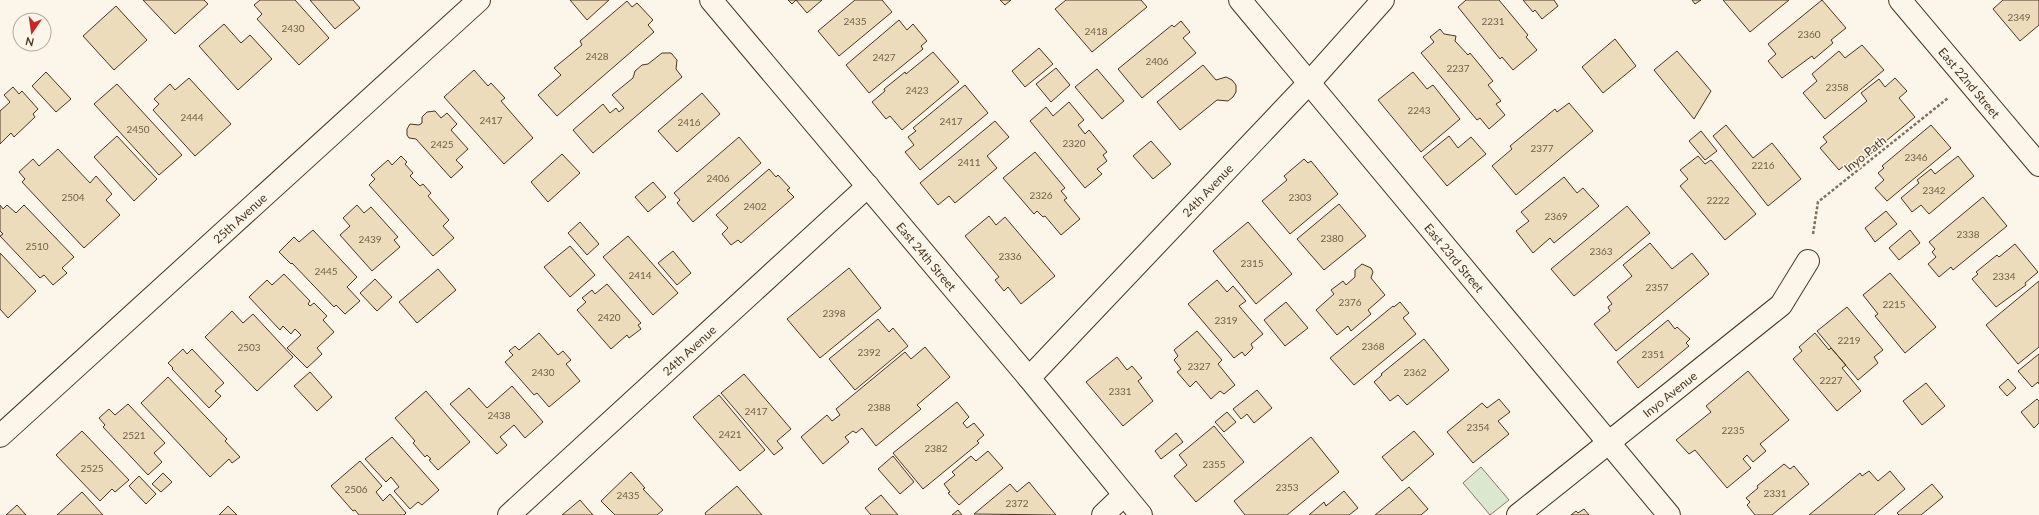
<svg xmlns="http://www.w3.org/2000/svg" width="2039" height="515" viewBox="0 0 2039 515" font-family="Lato,sans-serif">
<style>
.green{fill:#dce7d0;stroke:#887966}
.building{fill:#ecdcbc;stroke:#4a3520}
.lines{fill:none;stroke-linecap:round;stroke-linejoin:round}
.street-casing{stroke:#4a3520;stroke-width:24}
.path{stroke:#7f6f5c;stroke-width:2.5;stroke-dasharray:3 2;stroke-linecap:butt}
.street{stroke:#fbf6e9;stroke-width:22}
.labels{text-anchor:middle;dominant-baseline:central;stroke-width:3;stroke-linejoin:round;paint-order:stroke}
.number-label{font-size:10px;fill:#725f47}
.street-label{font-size:12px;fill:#4a3520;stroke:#fbf6e9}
</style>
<rect width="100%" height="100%" fill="#fbf6e9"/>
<path class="green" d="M1481,467L1509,500L1490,515L1463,483Z"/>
<path class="building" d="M143,0H204L208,4L175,34Z
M260,0H295L329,38L299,65L257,19L262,14L254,5Z
M310,0H353L360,8L335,29Z
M570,0H609L587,20Z
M788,0H796L792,4Z
M796,0H822L807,13Z
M855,0H882L892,12L839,56L818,31Z
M1000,0H1011L1005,5Z
M1066,0H1141L1147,7L1092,52L1055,9Z
M1466,0H1499L1528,35L1526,37L1537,50L1513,70L1502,57L1500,59L1458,7Z
M1523,0H1554L1558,6L1542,19L1535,10L1533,12Z
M1692,0H1701L1695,4Z
M1723,0H1789L1750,32Z
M1822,0L1846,28L1831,40L1833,43L1814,59L1812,56L1782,78L1768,61L1776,54L1768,44Z
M2003,0H2039V25L2020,41L1993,9Z
M627,1L632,7L637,3L653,20L648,25L654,32L557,116L538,95L561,75L554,68L582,45L580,41Z
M116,6L147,40L114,70L83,36Z
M899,20L907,30L913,24L927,41L921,46L923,49L869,93L846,65Z
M1181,21L1190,32L1183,38L1196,53L1142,98L1118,69L1172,25L1174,27Z
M224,24L241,43L250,35L272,59L238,90L199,46Z
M1440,29L1444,34L1456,36L1455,41L1468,55L1470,53L1493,81L1488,85L1501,101L1496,104L1505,115L1489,129L1480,118L1477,120L1421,53L1434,42L1430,37Z
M1615,39L1636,66L1603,93L1582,67Z
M1862,45L1884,70L1825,119L1803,93L1817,81L1812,74L1839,51L1845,58Z
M1039,48L1053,64L1025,87L1012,71Z
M1677,51L1711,91L1694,119L1654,70Z
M933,52L959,82L902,130L890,116L886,119L872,102L885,91L884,89L905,72L906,74Z
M662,53H671L677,60L676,69L682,77L593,153L573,130L603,104L610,113L616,108L619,112L624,108L612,95L633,78L635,71L642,65L648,64Z
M1203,65L1216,80L1226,77L1232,80L1236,85V92L1233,97L1228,101L1217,100L1180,130L1157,102Z
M1056,68L1070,85L1051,102L1036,84Z
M1097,69L1124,101L1102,119L1075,87Z
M474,70L488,86L491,83L505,98L501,101L533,138L504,164L444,97Z
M46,72L71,99L56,112L32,86Z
M1413,72L1427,89L1433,85L1460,119L1421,152L1378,100Z
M189,78L231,124L195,156L153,110L159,104L154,99L170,84L175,90Z
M1895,78L1907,91L1899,98L1915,117L1851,170L1846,164L1839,170L1820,148L1827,142L1823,137L1867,101L1861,93L1879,79L1885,87Z
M117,84L182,155L159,175L94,104Z
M965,85L988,113L920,170L905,152L914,145L908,137L916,131L913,128Z
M13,87L19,94L22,91L38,109L33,114L35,117L14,137L11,133L0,144V111L10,102L4,95Z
M702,93L720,114L677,152L658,131Z
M1069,102L1084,120L1078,125L1085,134L1089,130L1107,152L1103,155L1107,161L1097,169L1102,174L1085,188L1030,121L1046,107L1053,116Z
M1569,103L1593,131L1516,195L1492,166L1512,149L1510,146L1555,109L1557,112Z
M435,111L441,118L447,113L457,124L451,130L468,149L456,160L463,167L451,178L416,139L409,138L407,135V129L410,124L419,125L422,123V117L427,112Z
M995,121L1009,137L987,156L997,168L955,203L949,196L938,205L920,183Z
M1726,125L1753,158L1772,143L1801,179L1768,206L1713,136Z
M1931,125L1951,148L1887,201L1875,188L1884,180L1878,173L1884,168L1882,166Z
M1701,131L1717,151L1705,160L1689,141Z
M117,136L157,179L134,201L94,157Z
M1449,136L1458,148L1471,137L1486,154L1447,186L1423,157Z
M739,137L761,163L693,222L677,203L680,200L674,193Z
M1151,141L1171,164L1153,179L1133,156Z
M58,149L90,183L96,176L112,194L106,200L120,215L84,248L22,182L25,179L19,172L33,159L39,166Z
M1035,152L1065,188L1061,191L1067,198L1064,200L1080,219L1061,235L1045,216L1043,217L1037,211L1034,214L1003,178Z
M562,154L580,173L548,202L531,182Z
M401,156L407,162L405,164L413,173L410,176L420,186L423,184L431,193L428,196L449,220L443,226L454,238L433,256L369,185L375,179L371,175L388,160L392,165Z
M1698,156L1705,164L1711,160L1756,214L1725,240L1680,186L1688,179L1680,170Z
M1958,156L1974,176L1929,214L1921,205L1912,212L1901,198L1919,183L1917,180L1931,169L1935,174Z
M1304,159L1308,163L1311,161L1338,194L1290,234L1262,201L1287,180L1284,176Z
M769,169L776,177L778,175L790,188L787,190L794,197L741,243L738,240L731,245L722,234L728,228L716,215Z
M1564,177L1577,193L1583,188L1599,206L1554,243L1550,238L1533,253L1516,231L1529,221L1521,212Z
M653,182L666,197L648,212L635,197Z
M1983,197L2007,226L1953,270L1951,267L1939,277L1928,264L1936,257L1932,252L1935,249L1929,242Z
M1339,204L1366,236L1324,270L1297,239Z
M0,205L3,209L7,205L16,213L24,205L74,257L62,268L67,273L53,285L44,275L40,278L0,236L3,234L0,231Z
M357,205L364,213L371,207L398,237L394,240L400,247L372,271L340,235L350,226L343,218Z
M1627,206L1650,233L1574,296L1551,269Z
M1886,211L1897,224L1875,242L1865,228Z
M989,216L996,225L1005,217L1055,276L1021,304L1008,287L1004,291L995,280L999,277L965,236Z
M580,222L599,244L587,255L568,233Z
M1248,222L1292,274L1256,304L1213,251Z
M313,230L357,277L347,287L360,301L345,314L336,305L334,307L292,263L291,264L279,252L294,237L299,242Z
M1910,230L1920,243L1899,260L1889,248Z
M628,236L678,293L653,315L603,257Z
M1650,243L1672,269L1692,253L1709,274L1616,351L1594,324L1610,311L1608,307L1612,304L1607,297L1632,276L1623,265Z
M2015,244L2038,272L2025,283L2026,285L1996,307L1972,279L1978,274L1976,272L1997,255L1999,257Z
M570,246L595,275L570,297L544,267Z
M673,251L691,273L677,285L658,263Z
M0,253L36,291L8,318L0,309Z
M1362,264L1371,268L1373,272L1371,278L1385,295L1368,310L1371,314L1351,331L1348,326L1337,335L1316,310L1334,294L1331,290L1343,281L1346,285L1355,277V270Z
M849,268L881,308L820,358L787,319Z
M438,269L456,290L417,323L399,302Z
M1890,273L1936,327L1905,353L1875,316L1878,314L1863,295Z
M284,274L310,301L308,304L310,306L314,303L327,316L323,320L334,332L317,348L322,354L307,368L287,348L301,335L295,329L291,334L283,326L280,330L249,297L267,280L272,285Z
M375,279L392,297L377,311L360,293Z
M1217,280L1227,292L1233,286L1246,301L1239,306L1263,334L1251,344L1253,348L1245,356L1242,352L1234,358L1188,304Z
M2039,281V347L2018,364L1986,325Z
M607,284L641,323L638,325L641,329L629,338L627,335L611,349L577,310L586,302L582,298L592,290L595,294Z
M1286,302L1308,328L1285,346L1264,320Z
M1400,302L1409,313L1403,318L1416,334L1354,385L1330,358L1393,306L1394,307Z
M1847,307L1883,350L1874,357L1878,363L1858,380L1817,331Z
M232,311L243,323L253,314L293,357L257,391L205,337Z
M878,319L889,332L893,328L908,346L855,390L829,359Z
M1668,320L1675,329L1677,327L1690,339L1686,343L1689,346L1638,388L1617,362Z
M1197,331L1222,360L1218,364L1235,385L1224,394L1220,391L1211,399L1196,381L1190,387L1177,372L1181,369L1174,360L1178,356L1174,350Z
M539,333L558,355L563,351L571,360L566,364L580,381L549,407L537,393L534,395L505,362L513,355L509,351L515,346L519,350Z
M1815,333L1829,350L1831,348L1846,365L1842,368L1861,391L1837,411L1793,359L1802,351L1799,347Z
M1424,339L1449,370L1407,405L1398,395L1390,401L1374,382L1382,375L1381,374Z
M925,347L950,377L917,405L921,409L876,446L862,428L856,433L853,431L845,437L849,442L823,464L801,437L827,415L832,421L840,415L836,409L905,352L911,359Z
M183,349L187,354L192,349L224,383L215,391L221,396L209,408L172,369L173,368L168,363Z
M2039,354V384L2038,382L2032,387L2018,371Z
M1117,357L1127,370L1132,366L1142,378L1138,381L1153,401L1123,426L1086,382Z
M1748,371L1789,420L1760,444L1766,451L1753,462L1747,455L1743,459L1751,468L1727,488L1695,450L1689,454L1676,440L1711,412L1706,406Z
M310,372L332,397L317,411L294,386Z
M744,374L791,429L777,441L783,448L774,455L721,393Z
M168,377L227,439L225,441L240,457L232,463L229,459L210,477L141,403Z
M2008,379L2016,388L2007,396L1999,387Z
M1926,383L1945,406L1922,425L1903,401Z
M512,386L543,422L525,438L514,425L500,437L507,445L497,454L450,404L469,388L487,408Z
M1257,390L1272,408L1254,423L1247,414L1241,419L1233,409Z
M426,391L470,442L438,470L429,460L431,459L427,455L425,457L413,443L415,441L395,418Z
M719,395L765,450L740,471L693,417Z
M1499,399L1510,412L1498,421L1509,434L1473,463L1447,432L1482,403L1487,408Z
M2037,399L2039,401V423L2034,428L2021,412Z
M957,402L969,417L963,423L967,428L974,423L984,435L977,441L979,443L923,489L893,453Z
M128,404L165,443L154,453L162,462L148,475L103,427L105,425L99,418L109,409L115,415Z
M1227,412L1236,422L1224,432L1215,422Z
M1214,426L1244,462L1196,502L1174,476L1187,465L1179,455Z
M82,431L129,480L115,492L112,489L100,501L56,455Z
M1414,431L1434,454L1402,481L1382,457Z
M1176,433L1183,442L1161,459L1155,451Z
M392,437L439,490L422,505L418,502L410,509L394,491L399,487L391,477L386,482L365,459Z
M1311,437L1339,472L1287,515H1245L1234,501Z
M988,451L1003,468L959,505L948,493L950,492L944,484L955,475L952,472L971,456L976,461Z
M893,456L914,482L900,494L878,469Z
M360,461L382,486L376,492L383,501L390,494L406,513L404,515H359L355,510L353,511L331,486Z
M1784,464L1790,469L1794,466L1809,484L1772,515H1755L1747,505L1750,502L1746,498L1758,488L1757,486Z
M1869,471L1878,481L1890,471L1905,489L1874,515H1809L1860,473L1862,476Z
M631,472L645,488L643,489L663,510L657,515H615L601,501Z
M163,473L172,482L161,492L152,484Z
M139,476L156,494L146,504L129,486Z
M1029,482L1056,515L974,514L1010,484L1017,492Z
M1932,484L1943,497L1921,515H1899L1897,513Z
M737,486L762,515H706L705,513Z
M1409,487L1428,509L1421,515H1375Z
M1344,491L1358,508L1349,515H1309L1324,502L1326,506Z
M82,492L103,515H57Z
M881,495L898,515H871L865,508Z
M580,500L593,515H562Z
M17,505L26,515H6Z
M228,506L237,515H219Z
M1584,509L1589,515H1571L1576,511L1578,513Z
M958,510L962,515H952Z"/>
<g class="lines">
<defs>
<g id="street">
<path id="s1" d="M711,0L1029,378L1141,515"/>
<path id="s2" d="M1240,0L1669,515"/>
<path id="s3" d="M1900,0L2039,165"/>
<path id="s4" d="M1029,378L1308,84L1383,0"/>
<path id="s5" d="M0,436L479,0"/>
<path id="s6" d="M509,515L868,186"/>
<path d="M1103,515L1124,495"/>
<path id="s7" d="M1518,515L1781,305L1808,261"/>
</g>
</defs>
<use href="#street" class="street-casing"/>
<path class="path" d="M1813,234L1818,202L1948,98"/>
<use href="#street" class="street"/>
</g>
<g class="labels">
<g class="number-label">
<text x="2019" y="17">2349</text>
<text x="855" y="21">2435</text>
<text x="1493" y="21">2231</text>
<text x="293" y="28">2430</text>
<text x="1096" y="31">2418</text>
<text x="1809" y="34">2360</text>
<text x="597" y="56">2428</text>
<text x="884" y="57">2427</text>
<text x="1157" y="61">2406</text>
<text x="1458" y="68">2237</text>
<text x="1837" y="87">2358</text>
<text x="917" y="90">2423</text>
<text x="1419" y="110">2243</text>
<text x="192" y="117">2444</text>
<text x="491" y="120">2417</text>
<text x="951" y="121">2417</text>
<text x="689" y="122">2416</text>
<text x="138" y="129">2450</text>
<text x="1074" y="143">2320</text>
<text x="442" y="144">2425</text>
<text x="1542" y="148">2377</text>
<text x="1916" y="157">2346</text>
<text x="969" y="162">2411</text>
<text x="1763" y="165">2216</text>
<text x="718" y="178">2406</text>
<text x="1934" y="190">2342</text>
<text x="1041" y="195">2326</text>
<text x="73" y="197">2504</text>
<text x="1300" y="197">2303</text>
<text x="1718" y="200">2222</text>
<text x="755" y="206">2402</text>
<text x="1556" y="216">2369</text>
<text x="1968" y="234">2338</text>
<text x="1332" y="238">2380</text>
<text x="370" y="239">2439</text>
<text x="37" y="246">2510</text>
<text x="1601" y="251">2363</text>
<text x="1010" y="256">2336</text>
<text x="1252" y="263">2315</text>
<text x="326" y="271">2445</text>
<text x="640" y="275">2414</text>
<text x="2004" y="276">2334</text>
<text x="1657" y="287">2357</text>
<text x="1350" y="302">2376</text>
<text x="1894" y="304">2215</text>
<text x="834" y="313">2398</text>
<text x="609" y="317">2420</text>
<text x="1226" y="320">2319</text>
<text x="1849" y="340">2219</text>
<text x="1373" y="346">2368</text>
<text x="249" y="347">2503</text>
<text x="869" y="352">2392</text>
<text x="1653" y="354">2351</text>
<text x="1199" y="366">2327</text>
<text x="543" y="372">2430</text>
<text x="1415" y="372">2362</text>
<text x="1831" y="380">2227</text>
<text x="1120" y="391">2331</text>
<text x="879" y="407">2388</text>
<text x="756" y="411">2417</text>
<text x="499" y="415">2438</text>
<text x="1478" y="427">2354</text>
<text x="1733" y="430">2235</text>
<text x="730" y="434">2421</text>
<text x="134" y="435">2521</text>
<text x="936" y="448">2382</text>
<text x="1214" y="464">2355</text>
<text x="92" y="468">2525</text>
<text x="1287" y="487">2353</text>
<text x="356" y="489">2506</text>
<text x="1775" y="493">2331</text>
<text x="628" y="495">2435</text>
<text x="1017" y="503">2372</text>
</g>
<g class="street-label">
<text stroke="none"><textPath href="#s3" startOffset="108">East 22nd Street</textPath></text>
<text transform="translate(1865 154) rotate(-39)">Inyo Path</text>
<text stroke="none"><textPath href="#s4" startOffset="259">24th Avenue</textPath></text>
<text stroke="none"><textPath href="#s5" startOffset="324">25th Avenue</textPath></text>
<text stroke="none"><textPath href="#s1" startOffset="335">East 24th Street</textPath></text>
<text stroke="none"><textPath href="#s2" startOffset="335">East 23rd Street</textPath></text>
<text stroke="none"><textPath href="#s6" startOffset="244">24th Avenue</textPath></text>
<text stroke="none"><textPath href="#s7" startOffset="194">Inyo Avenue</textPath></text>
</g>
</g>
<g transform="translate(32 32) rotate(193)"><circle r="19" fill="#fbf6e9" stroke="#b4a999"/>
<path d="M0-3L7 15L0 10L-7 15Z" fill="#c62828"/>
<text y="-6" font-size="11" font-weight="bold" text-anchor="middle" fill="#4a3520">N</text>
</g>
</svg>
